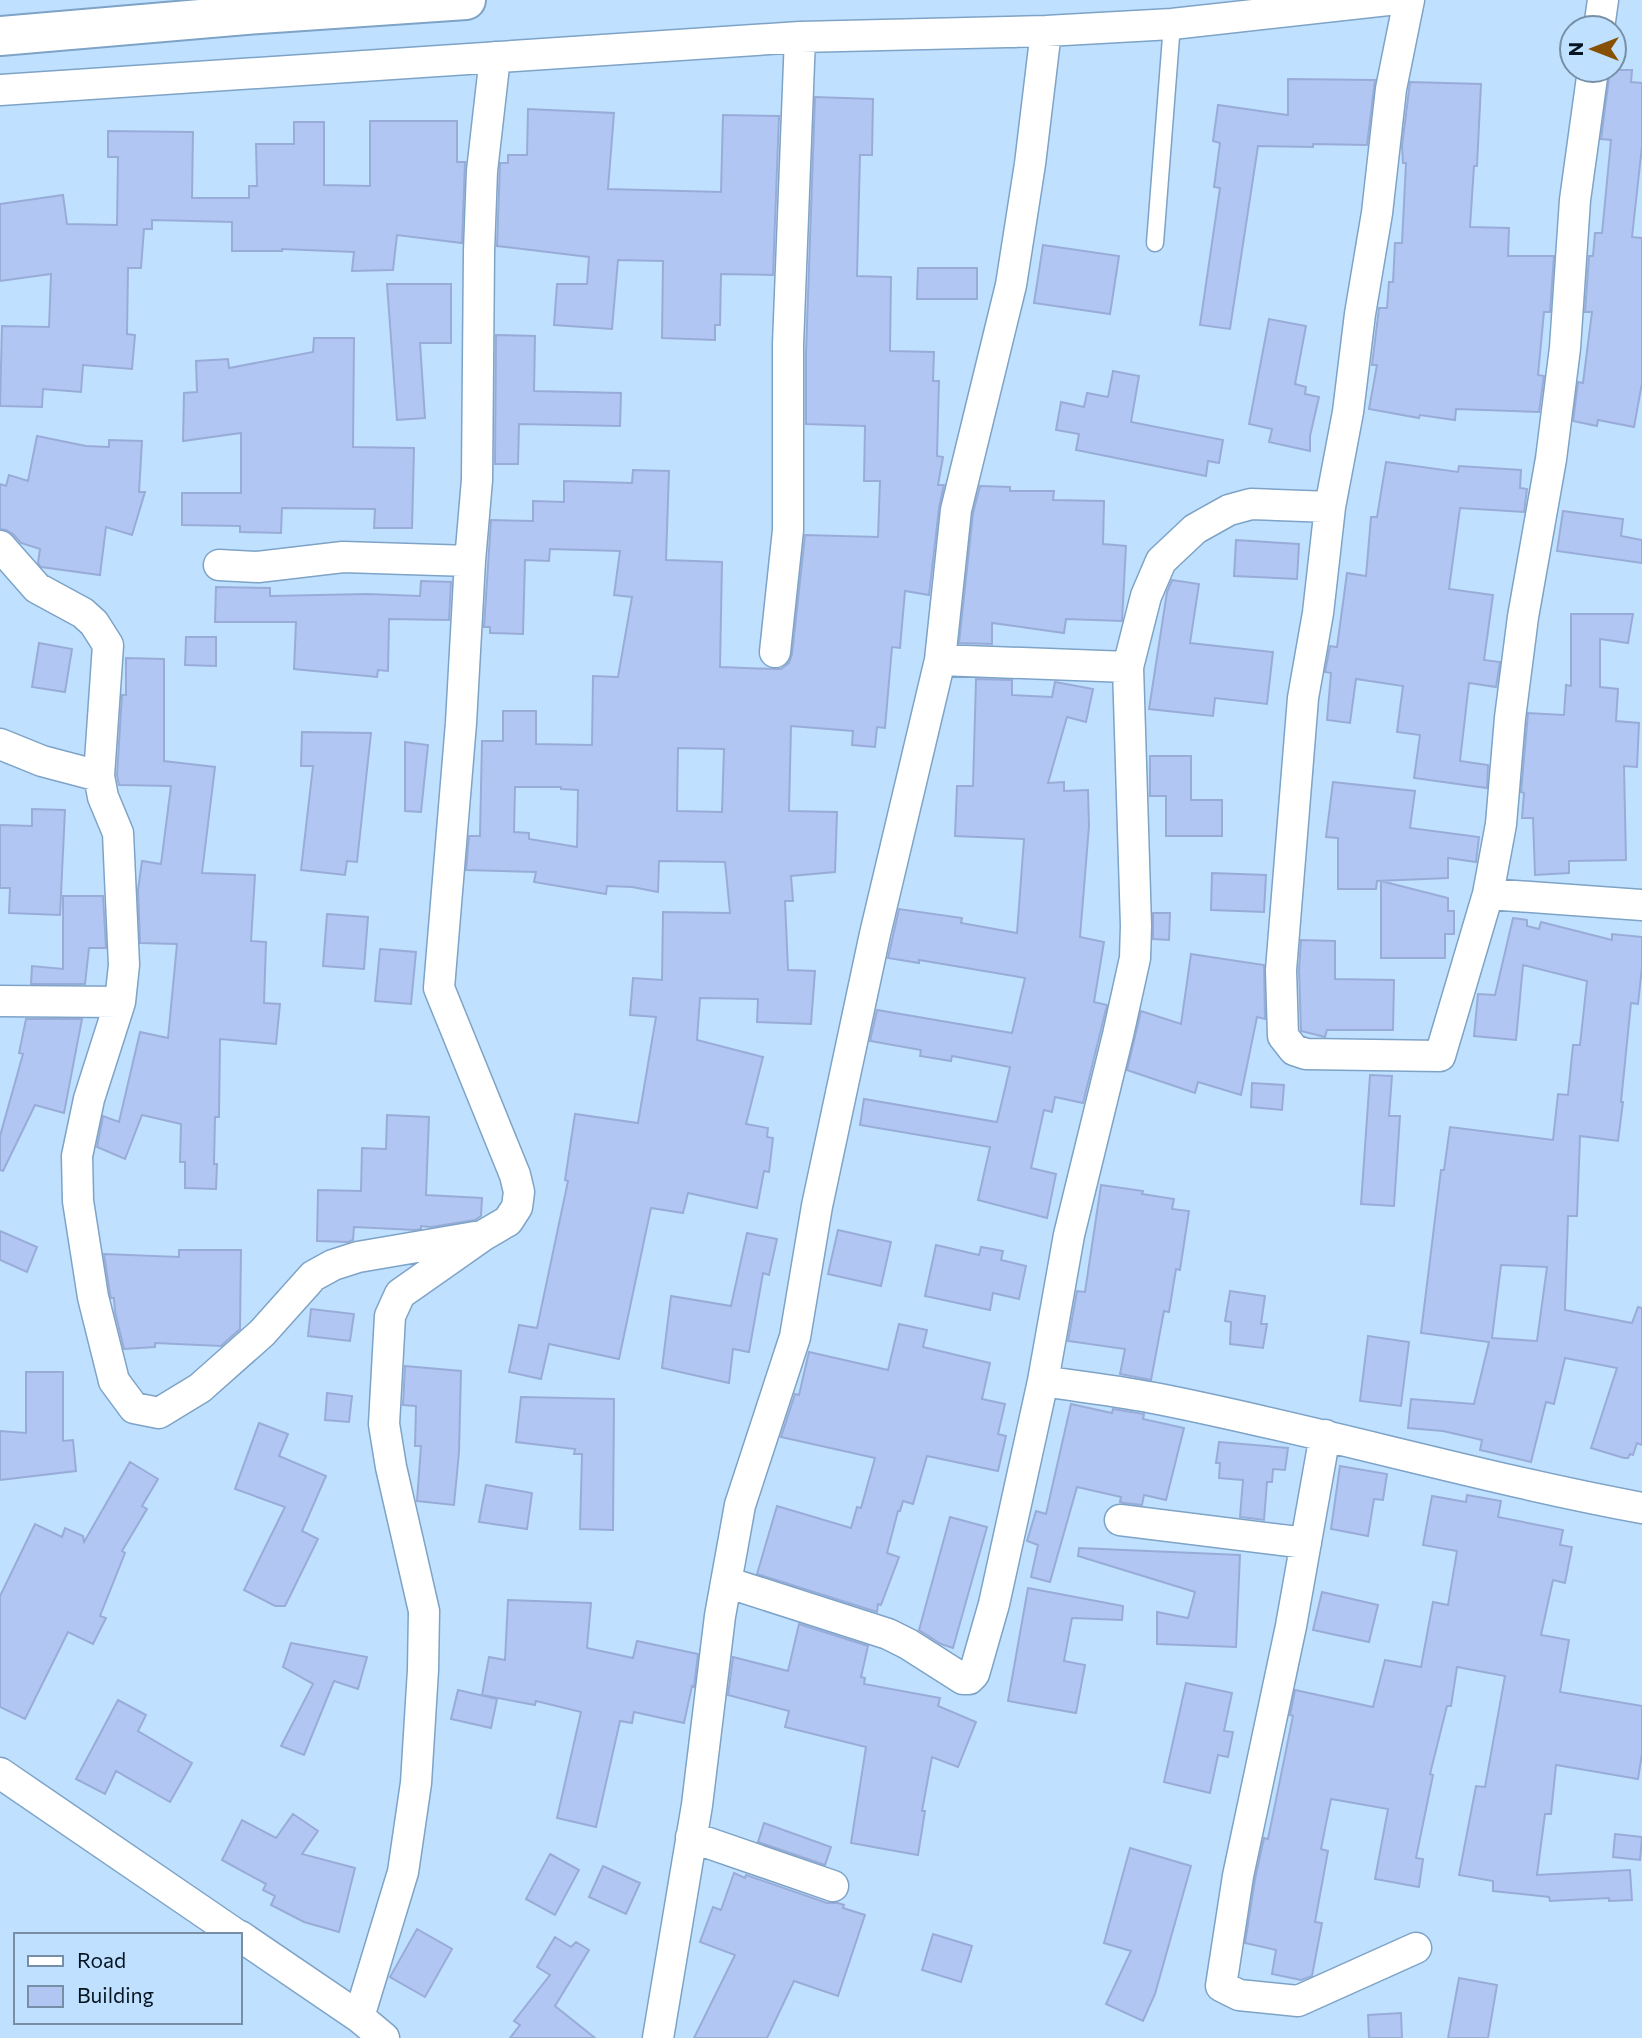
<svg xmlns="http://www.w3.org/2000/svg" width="1642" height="2038" viewBox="0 0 1642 2038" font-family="Commissioner,sans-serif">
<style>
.building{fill:#b2c6f3;stroke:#99acd8;stroke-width:2;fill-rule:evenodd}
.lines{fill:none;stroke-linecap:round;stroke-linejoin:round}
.lane-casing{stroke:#7da3c7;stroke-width:19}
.street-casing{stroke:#7da3c7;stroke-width:33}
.primary-casing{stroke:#7da3c7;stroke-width:42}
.lane{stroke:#fff;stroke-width:16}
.street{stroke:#fff;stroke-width:30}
.primary{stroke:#fff;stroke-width:38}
</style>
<rect width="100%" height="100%" fill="#c0e0ff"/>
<path class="building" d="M1610,70H1632L1631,82L1642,83V146L1632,237L1642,238V383L1634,427L1598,420L1597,426L1573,421L1578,382L1583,383L1592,312H1585L1589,256H1593L1595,233H1602L1611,140L1601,139Z
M1288,79L1375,80L1367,145L1313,144V147L1258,146L1230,329L1200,325L1220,188L1214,187L1220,143L1213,141L1218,105L1288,115Z
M1410,82L1481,84L1477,166H1474L1470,227L1509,228L1508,256H1554L1550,312H1544L1538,375L1544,376L1539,412L1456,409L1455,420L1420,415L1419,418L1369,409L1377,365H1372L1379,308H1387L1389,282H1393L1395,243H1402L1406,163H1403L1402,146Z
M815,97L873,99L872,155H860L857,276L891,277L890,351L934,352L933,381H939L937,456L943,457L938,485H944L939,508L929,595L905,591L900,648L892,647L885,728L877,727L875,747L852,745L853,731L791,726L789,811L837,812L835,872L791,876L793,901H785L788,970L815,971L811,1024L757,1022L758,999L700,998L697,1040L763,1057L746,1124L768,1128L767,1137L773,1138L769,1172L764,1171L757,1208L688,1193L683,1213L651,1208L619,1359L549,1344L541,1379L509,1372L519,1325L537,1328L568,1181L565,1180L575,1114L638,1123L656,1017L630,1015L633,978L662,980L663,912L730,913L725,862L659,861L658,892L632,887L607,886L606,894L534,882L536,872L466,870L469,836H480L482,741H503V711H536V744L592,745L593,676L618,677L632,597L614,595L620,551L550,549L549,561L525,560L523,634L490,633V627H484L491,520L533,521V501L564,502V481L632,483L633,470L669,471L666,560L722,562L720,667L774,669H781L789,663L792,654L805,535L878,537L880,481H864L865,426L806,424V353ZM678,748L724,749L722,812L677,811ZM515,787H561V789L578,790L577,847L529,839V833L514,832Z
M528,109L614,113L608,189L721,192L723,115L779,116L773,275L721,274L720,325H715V340L662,338L663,261L618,260L612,329L554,325L557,284H587L589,257L497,246L500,163H508V155H527Z
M370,121H457V162H465L462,243L397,235L393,270L352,271L354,252L282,249V251H232V222L152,220V229H144L141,268H128L127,334L135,335L132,369L83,365L81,392L43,389L42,407L0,406L2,326L49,327L51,274L0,281V204L63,195L67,224L117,225L118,157H108V131L193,132L192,198H249V186H257L256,144H294V122H324V185L370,186Z
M1043,245L1119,256L1110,314L1034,303Z
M918,268H977V299H917Z
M387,284H451V343H420L425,418L397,420Z
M1269,319L1306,326L1295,384L1306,387L1305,394L1319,397L1310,436V451L1269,442L1272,429L1249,424Z
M496,335L535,336L534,391L621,393L620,426L519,424L518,464H495Z
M314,338H354L353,447L414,448L412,528H374L375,509L282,508L281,533L240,532V526L182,525V493H241V433L183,441L184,393L197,392L196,361L228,359L229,368L313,352Z
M1113,371L1139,376L1131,422L1223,440L1219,463L1208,461L1206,476L1076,450L1079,434L1056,430L1061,402L1084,407L1087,393L1108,397Z
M37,436L86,446L109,447V440L142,441L139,492H145L132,535L106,527L100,575L41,567L38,563L40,549L21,543L13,534L6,530L0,529V484L6,486L9,475L28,481Z
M1386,462L1458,472L1459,466L1521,470L1520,488L1527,489L1524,512L1460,508L1449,589L1493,595L1484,660L1500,662L1496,687L1469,683L1460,761L1488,765L1487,788L1414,778L1420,735L1397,732L1403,686L1356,679L1350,723L1327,720L1331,673L1325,672L1330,646L1337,647L1347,573L1366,576L1371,517H1377Z
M980,486L1010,487V491H1054L1053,500L1104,501L1103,544L1126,546L1122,621L1066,619L1064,633L992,623V644L959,643L973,513Z
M1563,511L1623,519L1621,536L1642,540V563L1557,551Z
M1236,540L1299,544L1297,579L1234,576Z
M1172,580L1199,584L1190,643L1273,652L1267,704L1215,698L1213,716L1149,709L1167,592Z
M421,581L451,582L449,620L389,619L388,671L378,670L377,677L294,669L296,622H215L216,587L270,588V596L367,594L420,596Z
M1571,614H1633L1628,643L1600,639V687L1618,689L1616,721L1639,723L1637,767L1624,766L1626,860L1569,861V873L1535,875L1533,818H1522L1524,793L1521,792L1528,713L1564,715L1566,685L1571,686Z
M186,637H216V666L185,665Z
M39,643L72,649L65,692L32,687Z
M126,658L164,659V761L215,767L202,873L255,875L251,941L266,942L264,1003L280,1004L276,1044L220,1039L219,1117H215L214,1164H217L216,1189L185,1188V1162H180L181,1124L142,1115L125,1159L97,1147L103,1116L119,1122L140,1032L168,1038L177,944L140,943L138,890L142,861L161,864L171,786L119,785L117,775L122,695H126Z
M976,679L1012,680V695L1052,697L1055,682L1093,689L1086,722L1067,717L1048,783L1064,782V791L1088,790L1089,826L1080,937L1104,942L1094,1002L1107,1005L1083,1103L1055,1097L1052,1112L1044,1110L1031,1168L1056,1174L1047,1218L978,1200L990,1147L860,1125L864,1099L997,1122L1010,1067L952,1056L951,1061L920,1056L921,1050L870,1041L877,1010L1012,1033L1025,978L919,960V963L888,958L899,909L962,918L961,923L1017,933L1024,839L955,836L957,786H973Z
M302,732L371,733L357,862L347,861L345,875L301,870L313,766H301Z
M405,742L428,745L421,812L405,811Z
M1150,756H1191V800H1222V836H1166V796H1150Z
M1333,782L1415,791L1410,828L1479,837L1476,862L1448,858V878L1377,881L1376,889H1338V838L1326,837Z
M32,809L65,810L60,915L9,913L10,888H0V825L32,826Z
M1212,873L1266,875L1264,912L1211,910Z
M1381,881L1448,898V911H1454V934H1445V958H1381Z
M63,896H103L106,948H89L85,984H31L32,966L63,969Z
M1153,913H1170L1169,940L1153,939Z
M327,914L368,917L364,969L323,966Z
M1513,918L1527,920V926L1539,929L1541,922L1612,940V934L1642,937V967L1638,1004L1631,1003L1621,1102H1623L1618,1141L1580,1136L1577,1216H1568L1565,1305V1310L1632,1323L1638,1307L1642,1308V1445L1637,1443L1633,1455L1630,1454L1628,1458H1624L1591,1448L1617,1368L1565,1358L1554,1404L1546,1402L1531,1462L1480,1450L1482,1440L1443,1431L1408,1428L1411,1399L1474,1404L1489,1342L1421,1333L1441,1170H1444L1450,1127L1553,1140L1558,1094L1568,1095L1573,1045H1580L1587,981L1523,965L1516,1040L1474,1036L1478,994L1495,995ZM1501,1265L1547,1267L1537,1341L1492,1338Z
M1301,940L1335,941V979L1394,980L1393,1030H1327L1325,1037L1301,1031L1299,970Z
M380,949L416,952L411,1004L375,1001Z
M1191,954L1264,965L1265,1019L1257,1017L1241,1095L1198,1082L1195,1093L1127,1070L1141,1011L1181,1024Z
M26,1019H82L64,1113L35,1105L3,1171L0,1170V1136L23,1054L19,1053Z
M1370,1075L1392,1076L1389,1116H1400L1394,1206L1361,1204Z
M1252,1083L1284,1085L1282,1110L1251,1107Z
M387,1115L429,1117L426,1195L482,1198L481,1216L475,1220L431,1227L421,1226V1229L415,1230L354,1227L353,1240L348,1242L317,1241L318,1190L361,1191L362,1148L386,1149Z
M1101,1185L1143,1191L1142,1194L1174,1199L1172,1209L1189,1211L1180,1270L1176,1269L1169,1312L1164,1311L1151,1380L1120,1374L1125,1349L1068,1341L1077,1291L1085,1292Z
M838,1230L891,1242L881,1286L828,1274Z
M0,1231L37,1247L27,1272L0,1260Z
M747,1233L777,1239L769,1275L763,1273L749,1352L733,1349L729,1383L662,1368L671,1296L731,1306Z
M936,1245L979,1255L981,1247L1003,1251L1001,1260L1026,1266L1019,1299L993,1293L990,1310L925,1296Z
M179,1250H241L240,1329L221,1346L155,1343V1347L124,1349L115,1312L114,1298H111L110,1294L104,1254L179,1257Z
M1230,1291L1265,1296L1261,1324H1267L1263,1348L1230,1344L1231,1322L1225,1321Z
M311,1309L354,1314L350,1341L308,1336Z
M899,1324L927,1330L923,1347L990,1363L982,1399L1005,1404L998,1434L1006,1436L998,1471L927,1456L913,1504L903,1501L900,1511H898L887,1553L899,1557L881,1605L878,1604L877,1612L757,1574L777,1506L851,1528L857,1507L861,1508L875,1458L781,1437L795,1394L799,1395L809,1352L888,1370Z
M1368,1336L1409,1342L1401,1406L1360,1401Z
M405,1366L461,1371L459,1452L454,1505L417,1501L421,1446H415L416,1406L403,1405Z
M26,1372H63V1441L73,1440L76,1471L0,1480V1431L26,1433Z
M327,1393L352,1396L349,1422L325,1420Z
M521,1397L614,1399L613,1530L580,1529L582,1454H574L575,1449L516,1442Z
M1071,1404L1112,1413L1113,1409L1144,1414L1143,1419L1184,1428L1166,1500L1144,1495L1142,1505L1124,1503L1120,1502L1121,1497L1077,1487L1050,1582L1031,1577L1038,1545L1027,1541L1036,1511L1046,1514Z
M259,1423L288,1434L279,1456L326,1476L302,1531L318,1539L285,1606H275L244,1590L285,1507L235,1489Z
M1219,1442L1288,1448L1285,1470L1273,1469L1272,1482H1267L1264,1520L1240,1517L1243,1480L1219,1478L1220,1463H1216Z
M130,1462L158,1479L142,1506L147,1509L122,1551L125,1553L100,1616L106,1618L93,1644L68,1632L25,1719L0,1707V1596L35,1524L62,1537L65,1528L83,1536L84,1542Z
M1340,1466L1387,1474L1383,1500L1374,1499L1368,1536L1331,1529Z
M486,1485L532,1493L527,1529L479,1522Z
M1467,1495L1501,1501L1498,1517L1563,1530L1560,1545L1572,1547L1565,1583L1553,1580L1541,1635L1569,1640L1560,1692L1642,1706V1754L1638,1779L1556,1765L1551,1814H1545L1537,1875L1630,1870L1632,1900L1609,1901V1898L1550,1901L1549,1897L1493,1891V1881L1459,1875L1476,1786L1485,1787L1505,1676L1457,1667L1451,1706H1447L1430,1774L1433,1775L1416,1858L1423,1859L1419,1887L1375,1879L1388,1809L1331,1799L1321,1849L1328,1851L1315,1922L1322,1923L1312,1976L1301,1980L1272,1974L1276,1950L1245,1943L1255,1879L1264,1838L1268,1839L1293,1716L1290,1715L1295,1690L1373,1707L1385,1660L1421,1667L1433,1602L1448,1605L1457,1551L1423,1545L1432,1496L1466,1502Z
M950,1517L987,1527L953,1648L941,1644L919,1630Z
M1079,1548L1240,1555L1236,1647L1157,1644V1612L1188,1618L1195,1592L1078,1556Z
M1028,1588L1123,1606L1122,1620L1072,1618L1064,1661L1085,1665L1076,1713L1008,1701Z
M1322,1592L1378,1605L1369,1642L1313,1630Z
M508,1600L591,1603L587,1648L633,1658L637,1641L698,1654L694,1687L692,1686L684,1723L634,1712L632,1723L620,1721L596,1827L557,1818L581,1712L536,1701L535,1705L482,1695L489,1657L505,1660Z
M799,1624L868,1646L861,1677L865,1678L864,1684L940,1698L938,1706L976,1722L958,1767L932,1757L922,1811H925L918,1855L851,1843L866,1747L785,1727L789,1711L728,1695L733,1657L788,1671Z
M291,1643L367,1657L358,1689L334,1681L304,1755L281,1746L313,1684L283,1667Z
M1186,1683L1232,1693L1224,1731L1233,1732L1228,1757L1218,1755L1210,1793L1164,1782Z
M458,1690L497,1699L491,1728L451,1719Z
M118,1700L146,1715L138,1731L192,1763L170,1802L116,1771L105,1794L76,1779Z
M293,1814L318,1831L302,1854L355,1868L339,1932L304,1922L271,1905L275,1896L263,1890L266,1884L222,1860L242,1820L276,1838Z
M764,1823L831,1847L825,1865L758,1842Z
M1615,1834L1642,1837L1640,1860L1613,1857Z
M1130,1848L1191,1866L1155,1994L1143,2021L1106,2004L1131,1951L1104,1943Z
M550,1854L579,1870L555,1915L526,1899Z
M603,1866L640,1883L626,1914L589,1897Z
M734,1873L745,1878L746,1875L827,1903H838L844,1905L843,1908L865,1915L838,1996L794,1981L767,2038H694L735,1955L700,1942L713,1907L721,1910Z
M417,1929L452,1949L425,1997L390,1977Z
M933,1934L972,1946L961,1982L922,1970Z
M555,1937L571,1947L576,1942L589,1950L555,2006L595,2038H510L520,2025L514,2021L550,1975L537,1967Z
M1459,1978L1497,1985L1488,2038H1448Z
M1401,2013L1402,2038H1369L1368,2015Z"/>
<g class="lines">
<defs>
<path id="lane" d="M1155,243L1172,24"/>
<path id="street" d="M1409,0L1391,89L1377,213L1360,314L1348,412L1330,507L1318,613L1303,698L1281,970L1283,1036L1294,1050L1306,1054L1440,1056L1488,894L1501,824L1510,718L1523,617L1551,459L1565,348L1575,200L1593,70
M1599,28L1603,0
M0,90L800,37L1046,31L1172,24L1388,0
M0,546L37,588L83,613L94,623L108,645L99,776L103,797L118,833L124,965L120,1002L89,1099L77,1156L78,1201L93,1297L114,1381L134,1408L159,1413L200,1388L262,1333L313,1276L333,1265L358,1257L475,1237
M219,565L258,567L343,557L470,561
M775,652L788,530V345L800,37
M940,660L1128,667
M0,744L42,761L99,776
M1488,894L1642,905
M0,1001L120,1002
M1043,1381C1081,1387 1121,1391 1159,1399C1321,1431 1480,1478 1642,1508
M1325,1435L1291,1626L1238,1876L1221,1986L1239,1995L1298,2001L1416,1948
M1120,1520L1306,1543
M726,1582L888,1634L908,1644L963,1679H969L974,1674L994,1604L1043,1381L1069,1235L1118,1035L1135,958L1136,926L1128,667L1146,596L1161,561L1195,529L1229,510L1251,504L1330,507
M0,1773L237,1935
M691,1837L833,1886
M240,1936L359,2017L384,2038
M359,2017L403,1872L416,1783L423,1670L424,1611L391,1467L384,1424L390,1316L400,1294L484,1235L508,1221L517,1207L519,1192L515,1175L439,988L461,723L470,561L477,480L479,251L482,171L495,57
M658,2038L697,1805L720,1616L740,1505L795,1337L817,1206L875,934L940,660L956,510L1011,285L1030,164L1046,31"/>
<path id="primary" d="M0,36L259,14L466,0"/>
</defs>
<use href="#lane" class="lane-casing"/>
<use href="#street" class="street-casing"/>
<use href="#primary" class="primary-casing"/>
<use href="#lane" class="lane"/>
<use href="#street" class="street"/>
<use href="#primary" class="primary"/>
</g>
<rect x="14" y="1933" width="228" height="91" fill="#c0e0ff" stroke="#768fa6" stroke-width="2"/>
<rect x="28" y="1956" width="35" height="10" fill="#ffffff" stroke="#768fa6" stroke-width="2"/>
<text x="77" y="1968" font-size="21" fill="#061521">Road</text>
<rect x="28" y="1986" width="35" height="21" fill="#b2c6f3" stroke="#768fa6" stroke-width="2"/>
<text x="77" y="2003" font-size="21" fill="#061521">Building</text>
<g transform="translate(1593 49) rotate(270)"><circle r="33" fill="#c0e0ff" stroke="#768fa6" stroke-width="2"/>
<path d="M0-5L12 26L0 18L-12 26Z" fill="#865000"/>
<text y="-10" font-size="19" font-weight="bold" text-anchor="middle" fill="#061521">N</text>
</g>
</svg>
